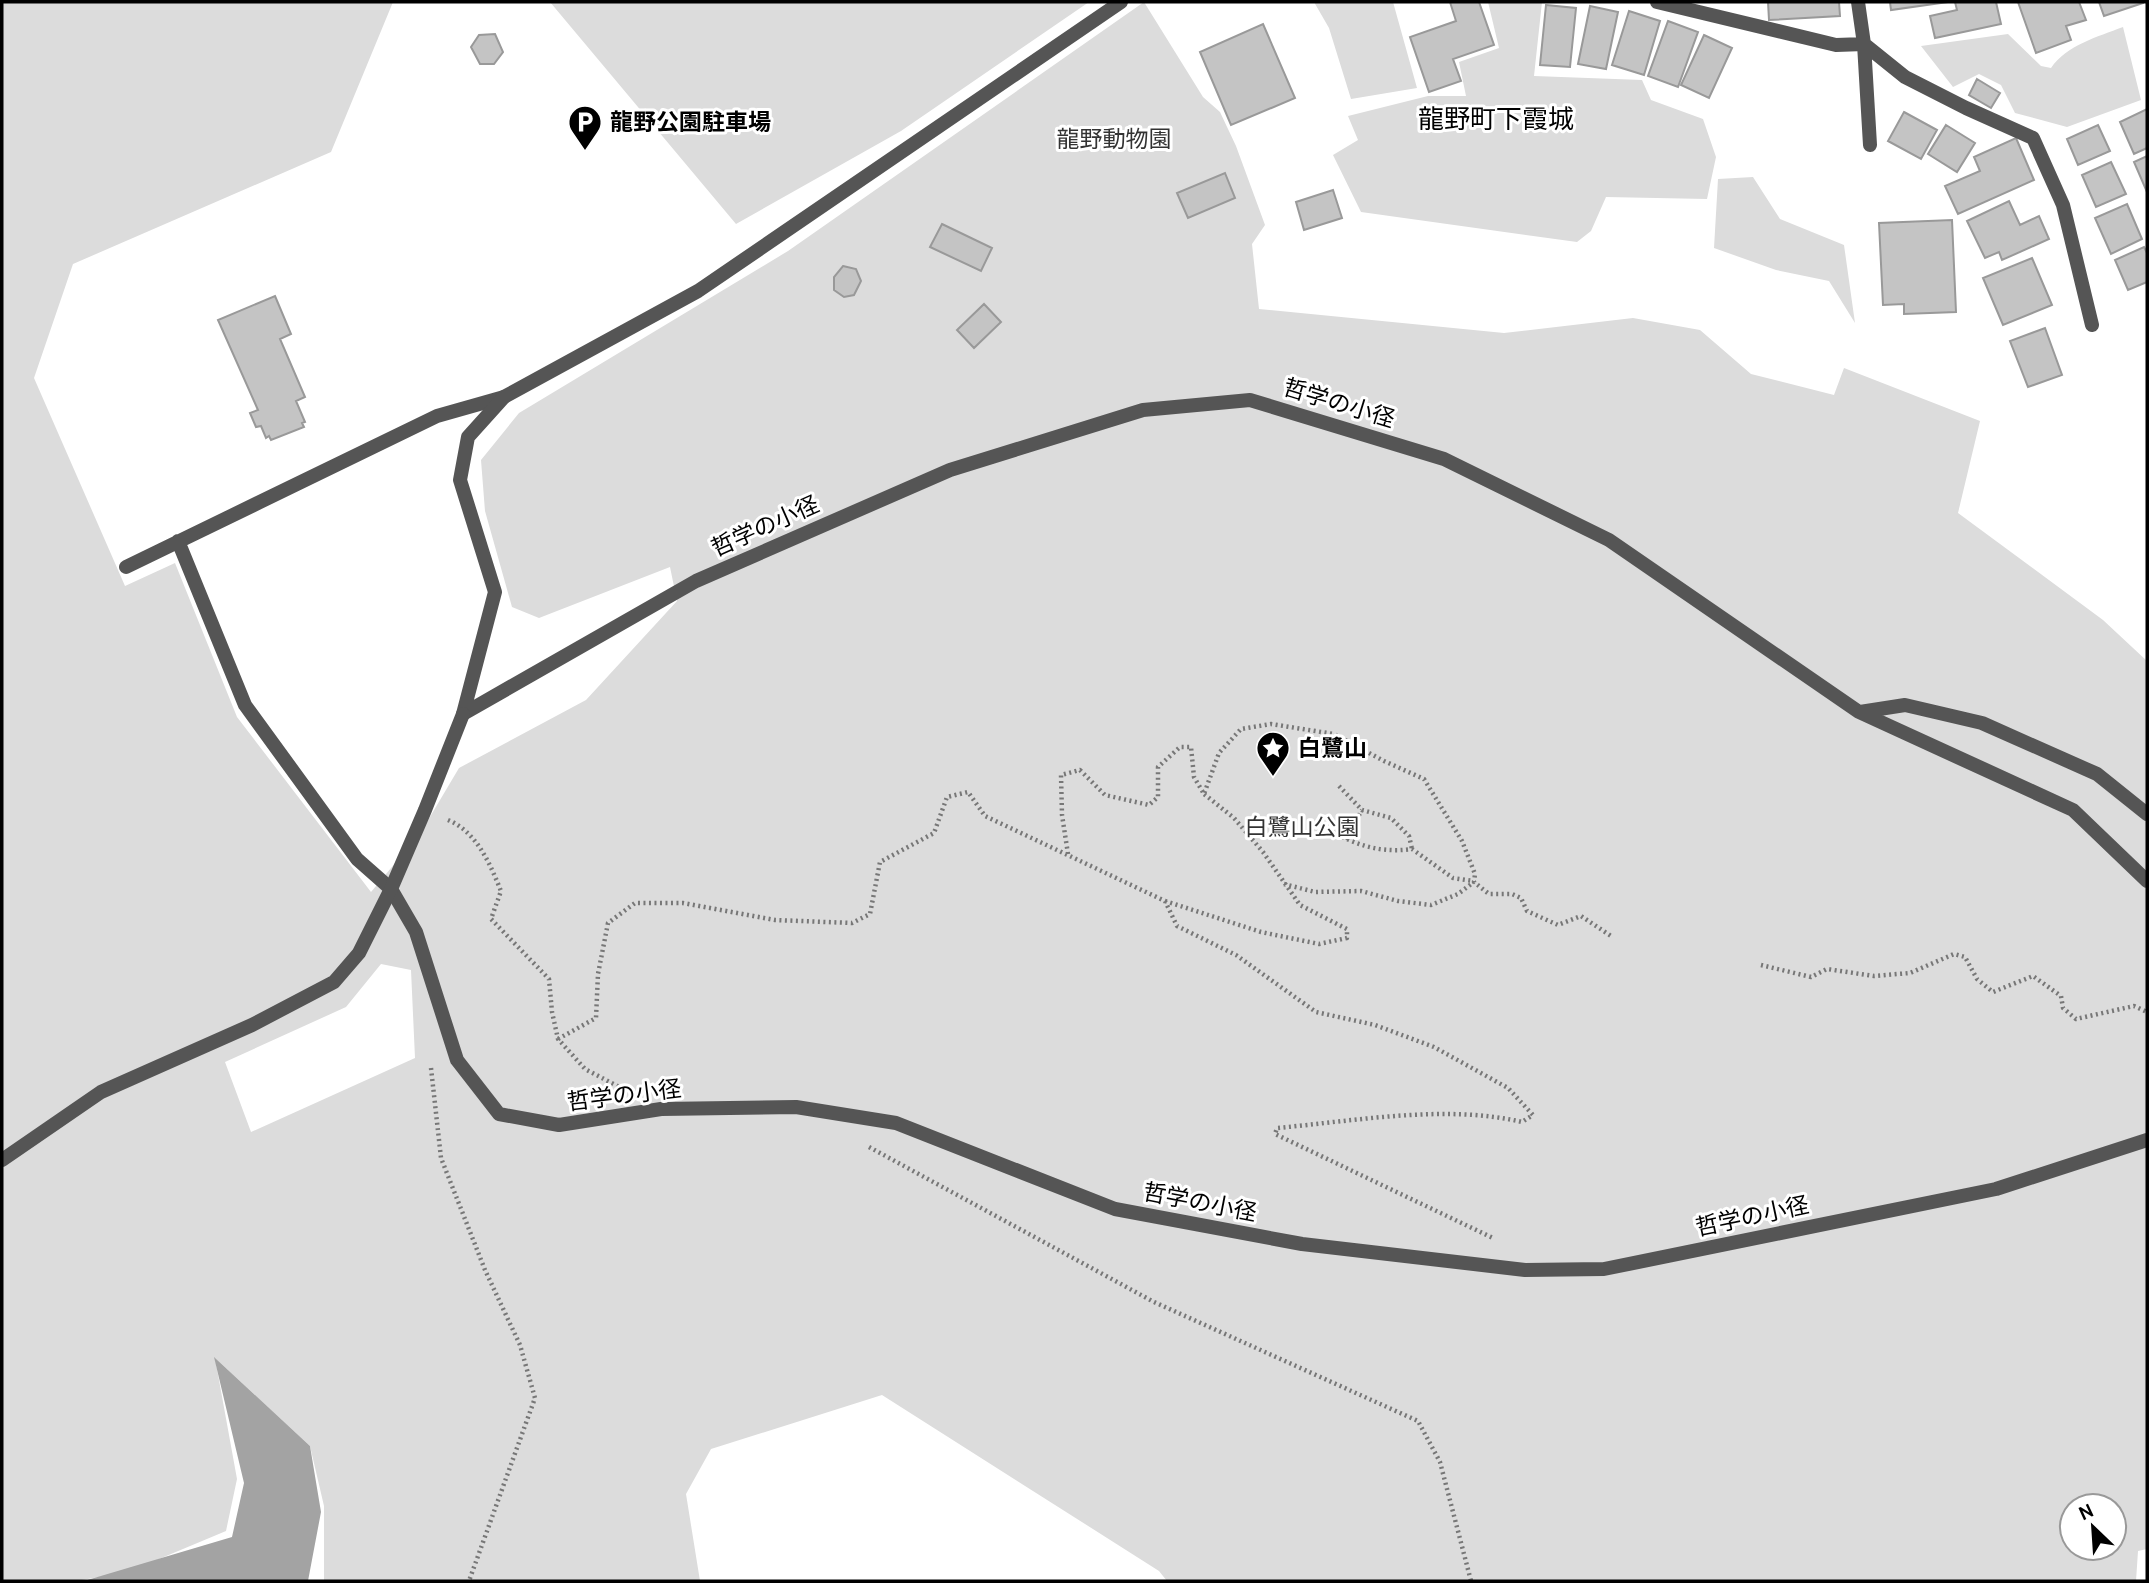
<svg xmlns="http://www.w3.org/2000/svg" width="2149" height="1583" viewBox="0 0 2149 1583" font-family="Cabin,'Noto Sans JP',sans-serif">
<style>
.green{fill:#dcdcdc;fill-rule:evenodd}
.water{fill:#a3a3a3}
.building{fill:#c4c4c4;stroke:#999;stroke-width:2}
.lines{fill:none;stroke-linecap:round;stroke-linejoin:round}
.path{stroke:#777;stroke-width:4.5;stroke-dasharray:2 3.5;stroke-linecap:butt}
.service{stroke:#555;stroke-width:14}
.minor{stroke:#555;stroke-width:14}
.tertiary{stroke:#555;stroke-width:14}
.labels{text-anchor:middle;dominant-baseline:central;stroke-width:6;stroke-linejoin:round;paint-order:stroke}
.poi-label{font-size:23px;font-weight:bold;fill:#000;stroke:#fff;text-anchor:start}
.park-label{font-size:23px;fill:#333;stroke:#fff}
.street-label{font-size:23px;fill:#000;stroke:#fff}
.quarter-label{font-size:26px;fill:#000;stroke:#fff}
</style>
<rect width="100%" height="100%" fill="#fff"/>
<path class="green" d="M2,2H393L331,152L73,264L34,378L125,586L175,563L237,717L371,892L421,832L459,768L586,700L677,601L670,567L539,618L512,607L485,511L481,460L519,413L788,251L1144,2L1203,97L1220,112L1236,146L1265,225L1252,244L1259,309L1504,333L1633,318L1700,330L1751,374L1834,395L1844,368L1980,421L1958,513L2103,620L2147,661V1549L2138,1551L2136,1581H1167L1159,1571L882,1395L711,1449L686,1494L700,1581H324V1506L310,1446L215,1358L237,1479L226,1531L128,1572L76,1581H2ZM381,964L411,970L415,1058L251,1132L225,1062L346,1007ZM2072,1506H2114V1548H2072Z
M550,2H1089L901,131L736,224Z
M1314,2H1393L1417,88L1351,99L1329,28Z
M1488,2H1542L1534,76L1642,80L1651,100L1703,119L1716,157L1707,199L1606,197L1591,231L1577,242L1361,212L1333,155L1358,140L1348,116L1428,96H1466L1459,62L1499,48Z
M2123,27L2141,100L2067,127L2015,113L2001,85L1979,74L1953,87L1921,46L2008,34L2041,66L2051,68C2067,45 2097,37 2123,27Z
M1753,177L1780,219L1844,245L1855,323L1829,281L1776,270L1714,248L1718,179Z"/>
<path class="water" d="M214,1357L310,1446L321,1512L308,1581H84L232,1537L244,1483Z"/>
<path class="building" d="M1450,2H1479L1494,45L1453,59L1461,81L1429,92L1410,37L1456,21Z
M1768,2H1839L1840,16L1769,20Z
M1890,2H1948L1891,10Z
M1955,2H1996L2001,24L1935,38L1930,16L1957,10Z
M2018,2H2079L2086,20L2066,26L2071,40L2036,53Z
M2099,2H2143V3L2104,16Z
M1546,5L1576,8L1570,67L1540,65Z
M1590,6L1618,12L1606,69L1578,64Z
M1629,11L1660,21L1644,75L1612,65Z
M1668,21L1698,32L1678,87L1648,76Z
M1263,24L1295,98L1231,125L1200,52Z
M495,34L503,52L494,64H480L471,47L479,35Z
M1704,35L1732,48L1709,98L1681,85Z
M1977,79L2000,93L1991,108L1969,95Z
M2147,109V148L2134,154L2120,122Z
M1904,112L1937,130L1921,159L1888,141Z
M1946,125L1975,143L1957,172L1928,154Z
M2098,125L2110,151L2078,165L2067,139Z
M2016,138L2034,180L1958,214L1945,186L1980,171L1974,157Z
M2147,156V192L2134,162Z
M2111,162L2126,194L2096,207L2082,175Z
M1225,173L1235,198L1188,218L1177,193Z
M1333,190L1342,218L1304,230L1296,202Z
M2009,201L2020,225L2039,216L2049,239L2002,260L1999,252L1985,258L1967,221Z
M2127,204L2142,239L2111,254L2095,218Z
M1952,220L1956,312L1904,314V304L1883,305L1879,223Z
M942,224L992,248L981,271L930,247Z
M2144,247L2147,253V282L2128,290L2115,260Z
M2032,258L2052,305L2003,325L1983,278Z
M843,266L856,269L861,281L854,295L844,297L834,290V277Z
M275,296L291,334L280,339L305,397L296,401L305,422L302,423L304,427L271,440L269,436L266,438L261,426L256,427L250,413L258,410L218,320Z
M984,304L1001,322L974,348L957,330Z
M2045,328L2062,375L2028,387L2010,341Z"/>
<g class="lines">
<path class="path" d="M1339,786L1362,810L1391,818L1409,836L1412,849
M448,820C477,832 490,864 501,891L491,919L549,979L552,1012L558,1039L585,1069L623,1089
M1318,824C1350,842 1374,854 1412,849L1453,878L1473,881
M1345,839L1362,810
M1068,854L1062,815L1061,775L1080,770L1105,795L1149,805L1158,797V767L1180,747H1191L1194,777L1204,794L1219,753L1241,729L1271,724L1334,734L1384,761L1424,779L1462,841L1475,874L1474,882L1489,894H1512L1521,898L1527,911L1558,925L1581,916L1611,936
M1284,884L1315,892L1361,891L1398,901L1431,905L1458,894L1474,882
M1165,901L1261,932L1319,944L1347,938V929L1300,905L1263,852L1234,818L1204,794
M1761,965L1811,977L1827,969L1874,976L1910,973L1954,954L1965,957L1977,979L1993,992L2033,976L2061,996L2063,1008L2076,1019L2134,1006L2147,1012
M558,1039L596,1018L598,974L608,923L635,903H683L775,920L852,923L870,914L880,862L934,833L947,797L968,792L985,816L1165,901L1177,926L1236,955L1316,1012L1375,1025L1434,1047L1508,1088L1533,1115L1522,1122C1446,1104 1355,1121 1277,1128L1275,1134L1493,1238
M431,1068L441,1158L485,1270L520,1345L535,1398L469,1581
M869,1147L1154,1302L1418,1421L1440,1462L1471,1581"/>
<path class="service" d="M178,541L245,705L357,859L391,889
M126,567L437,416L504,397"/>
<path class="minor" d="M1657,2L1836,45L1864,44L1858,2
M1864,44L1905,77L1966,108L2033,138L2063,205L2092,325
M1864,44L1870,145
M1860,712L1905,705L1982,723L2097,774L2147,814
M463,714L696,581L950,470L1143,410L1250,400L1444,459L1609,540L1859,712L2073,810L2147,881
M463,714L495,592L460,480L468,437L504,397L698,291L1121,2
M391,889L416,932L457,1060L499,1114L559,1125L661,1109L796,1107L896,1123L1115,1209L1302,1244L1525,1270L1604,1269L1996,1189L2147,1140"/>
<path class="tertiary" d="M2,1160L101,1092L252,1025L334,982L359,953L391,889L425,810L463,714"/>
</g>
<defs>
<symbol id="parking-pin" viewBox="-11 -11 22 30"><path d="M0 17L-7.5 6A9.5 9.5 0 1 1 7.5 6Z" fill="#000" stroke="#fff"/><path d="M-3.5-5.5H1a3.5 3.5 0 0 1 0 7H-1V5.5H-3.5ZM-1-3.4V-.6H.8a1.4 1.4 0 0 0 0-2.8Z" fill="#fff"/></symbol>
<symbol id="sight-pin" viewBox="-11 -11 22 30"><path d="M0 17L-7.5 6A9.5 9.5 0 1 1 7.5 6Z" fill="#000" stroke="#fff"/><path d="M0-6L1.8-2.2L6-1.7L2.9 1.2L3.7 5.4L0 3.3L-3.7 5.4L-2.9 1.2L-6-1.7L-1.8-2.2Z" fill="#fff"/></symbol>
</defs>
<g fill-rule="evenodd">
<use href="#parking-pin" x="566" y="103" width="38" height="52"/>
<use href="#sight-pin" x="1254" y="729" width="38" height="52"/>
</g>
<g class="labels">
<g class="poi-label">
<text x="610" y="122">龍野公園駐車場</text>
<text x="1298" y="748">白鷺山</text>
</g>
<g class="park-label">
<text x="1114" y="139">龍野動物園</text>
<text x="1302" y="827">白鷺山公園</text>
</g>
<g class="street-label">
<text transform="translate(1339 403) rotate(17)">哲学の小径</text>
<text transform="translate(765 526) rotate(-24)">哲学の小径</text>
<text transform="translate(624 1095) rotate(-7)">哲学の小径</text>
<text transform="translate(1200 1202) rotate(11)">哲学の小径</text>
<text transform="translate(1752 1216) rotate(-12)">哲学の小径</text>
</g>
<g class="quarter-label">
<text x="1496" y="119">龍野町下霞城</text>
</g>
</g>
<rect width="2149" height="1583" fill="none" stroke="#000000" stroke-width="7"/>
<g transform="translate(2093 1527) rotate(335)"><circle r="33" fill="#ffffff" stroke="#999999" stroke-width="2"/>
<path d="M0-5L12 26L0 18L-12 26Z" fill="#000000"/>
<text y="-10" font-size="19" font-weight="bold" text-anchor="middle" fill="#000000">N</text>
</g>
</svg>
